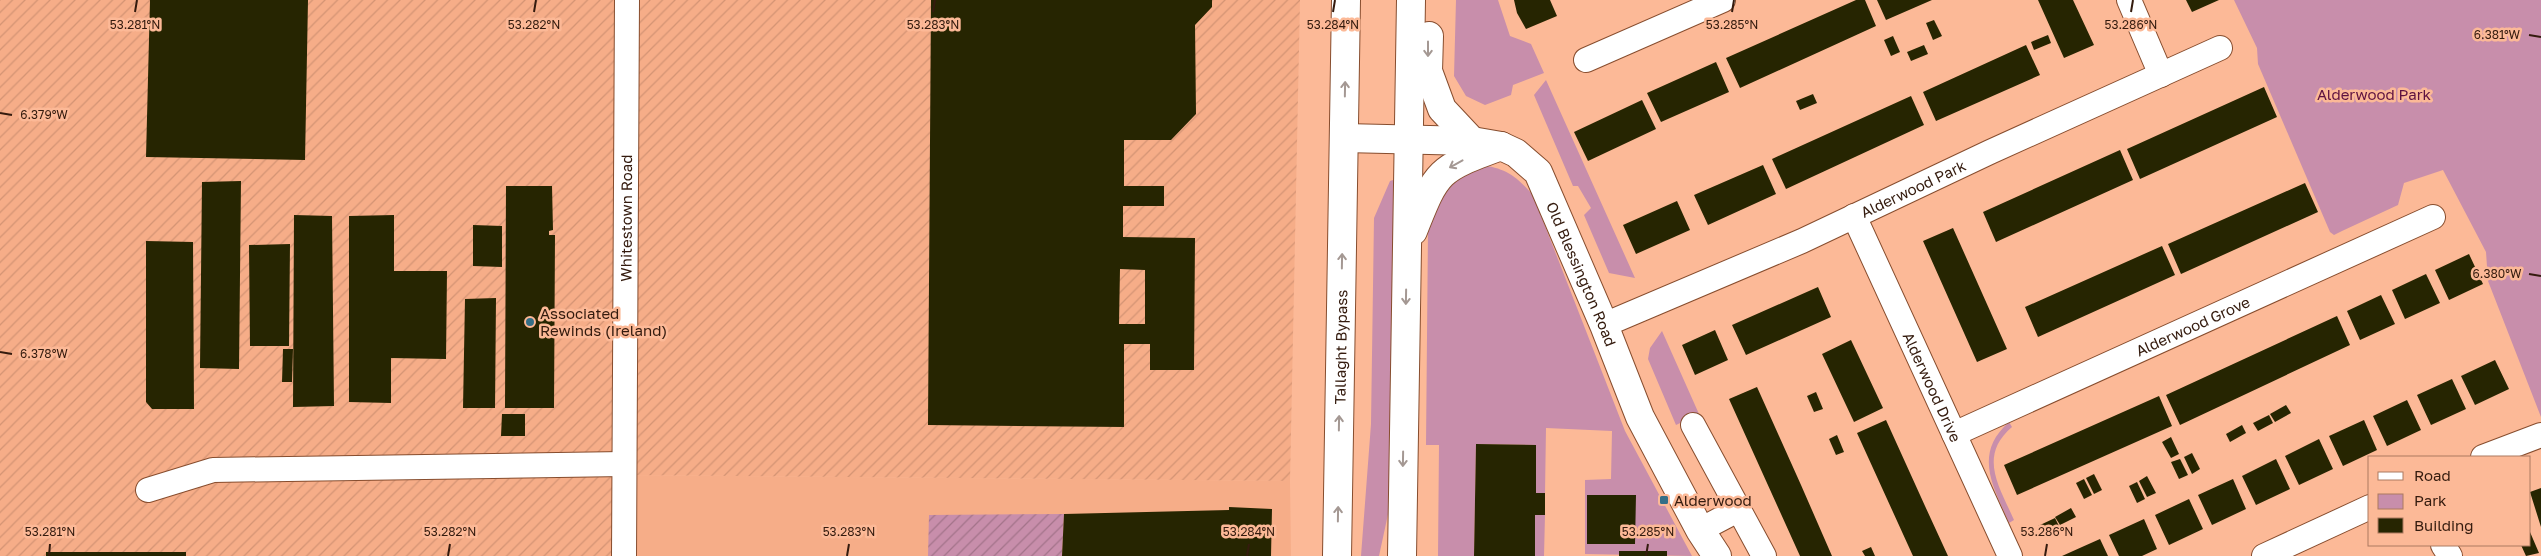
<svg xmlns="http://www.w3.org/2000/svg" width="2541" height="556" viewBox="0 0 2541 556" font-family="'Golos Text',sans-serif">
<style>
.built{fill:#f6ad88}
.industrial{fill:url(#industrial-furrows)}
.green{fill:#c88eab}
.garden{fill:url(#garden-furrows)}
.building{fill:#262501;fill-rule:evenodd}
.lines{fill:none;stroke-linecap:round;stroke-linejoin:round}
.street-casing{stroke:#874d2e;stroke-width:26}
.secondary-casing{stroke:#874d2e;stroke-width:30}
.primary-casing{stroke:#874d2e;stroke-width:30}
.street{stroke:#fff;stroke-width:24}
.secondary{stroke:#fff;stroke-width:28}
.primary{stroke:#fff;stroke-width:28}
.oneway{stroke:#a49893}
.ticks{fill:none;stroke:#341b0e;stroke-width:2}
.poi-dot{fill:#346e87;stroke:#fcb997;stroke-width:2}
.labels{text-anchor:middle;dominant-baseline:central;stroke-width:5;stroke-linejoin:round;paint-order:stroke}
.park-label{font-size:15px;fill:#5e1241;stroke:#fcb997}
.street-label{font-size:15px;fill:#341b0e;stroke:#fcb997}
.poi-label{font-size:15px;fill:#341b0e;stroke:#fcb997;text-anchor:start}
.ticks-label{font-size:12px;text-anchor:middle;fill:#341b0e;stroke:#fcb997;stroke-width:5;stroke-linejoin:round;paint-order:stroke}
</style>
<defs>
<pattern id="industrial-furrows" width="10" height="10" patternUnits="userSpaceOnUse" patternTransform="scale(1.25)"><rect width="10" height="10" fill="#f6ad88"/><path d="M-1 1l2-2M0 10L10 0M9 11l2-2" fill="none" stroke="#d49474"/></pattern>
<pattern id="garden-furrows" width="10" height="10" patternUnits="userSpaceOnUse" patternTransform="scale(1.25)"><rect width="10" height="10" fill="#c88eab"/><path d="M-1 1l2-2M0 10L10 0M9 11l2-2" fill="none" stroke="#a3738a"/></pattern>
</defs>
<rect width="100%" height="100%" fill="#fcb997"/>
<path class="built" d="M625,475L1290,481L1291,556H624Z"/>
<path class="industrial" d="M0,0H1300L1290,481L626,475L624,556H0Z"/>
<path class="green" d="M1456,0H1498L1510,36L1531,44L1544,73L1513,85L1511,95L1485,105L1466,96L1454,76Z
M2234,0H2541V417L2488,281L2486,252L2443,170L2404,183L2398,205L2342,231L2334,235L2330,232L2258,64L2257,48Z
M1546,80L1635,278L1609,273L1584,215L1591,208L1578,186H1573L1534,95Z
M1480,165C1506,168 1516,176 1533,195L1625,431L1692,556L1585,554V480L1611,479L1612,431L1546,428L1545,493H1536V445L1476,444L1474,556H1438L1439,445H1426L1428,230L1432,203L1440,189Z
M1393,180L1395,181L1390,505L1379,556H1361L1371,424L1374,218L1390,181Z
M1662,331L1699,414L1676,425L1648,359L1650,348Z
M2009,422L2012,427C1978,456 1999,486 2014,520L2009,523C1993,486 1973,454 2009,422Z
M1535,515H1545L1544,556H1535Z"/>
<path class="garden" d="M1064,514L1062,556H928L929,515Z"/>
<path class="building" d="M150,0H308L305,160L146,157Z
M931,0H1212V7L1195,25L1196,114L1171,140H1124V186H1164V206H1123V237L1195,238L1194,370H1150V344H1124V427L928,425ZM1120,269L1145,270V324H1119Z
M1514,0H1550L1557,16L1526,29L1517,13Z
M1856,0H1865L1876,26L1740,88L1726,58Z
M1877,0H1932L1886,20Z
M2038,0H2073L2094,45L2064,58Z
M2186,0H2219L2192,12Z
M1934,20L1942,36L1933,40L1926,23Z
M2048,35L2051,43L2034,50L2031,42Z
M1893,36L1900,52L1891,56L1884,40Z
M1924,45L1928,54L1911,61L1907,52Z
M2026,45L2040,75L1936,121L1923,92Z
M1716,62L1729,92L1661,122L1647,93Z
M2264,87L2277,117L2140,179L2127,149Z
M1813,94L1817,103L1800,110L1796,101Z
M1911,96L1924,125L1786,189L1772,159Z
M1642,100L1656,129L1588,161L1574,132Z
M2120,150L2133,180L1996,242L1983,212Z
M1763,165L1776,194L1708,225L1694,195Z
M241,181L239,369L200,368L202,182Z
M2305,183L2318,212L2181,274L2168,244Z
M506,186H552L553,230L549,231V235H555L554,408H505Z
M1677,201L1690,230L1636,254L1623,225Z
M294,215L332,216L334,406L293,407Z
M394,215V271H447L446,359L391,358V403L349,402V216Z
M473,225L502,226V267L473,266Z
M1953,228L2007,349L1977,362L1923,241Z
M146,241L193,242L194,409H152L146,402Z
M290,244L289,346H250L249,245Z
M2162,246L2175,275L2038,337L2025,307Z
M2469,254L2483,284L2449,300L2435,270Z
M2426,274L2440,303L2405,319L2392,290Z
M1818,287L1831,317L1746,355L1732,325Z
M2381,295L2395,324L2360,340L2347,311Z
M496,298L495,408H463L465,299Z
M2337,316L2350,345L2180,425L2166,395Z
M1715,330L1728,360L1695,375L1682,345Z
M1851,340L1883,408L1854,422L1822,354Z
M283,349H293L292,382H282Z
M2495,360L2509,389L2475,405L2461,376Z
M2452,379L2466,409L2431,425L2417,395Z
M1757,387L1801,485L1832,556H1800L1729,399Z
M1816,392L1823,409L1814,412L1807,396Z
M2159,396L2172,426L2017,495L2004,465Z
M2407,400L2421,430L2387,446L2373,416Z
M2286,405L2291,413L2275,422L2270,414Z
M502,414H525V436H501Z
M2269,415L2273,423L2258,431L2253,423Z
M1886,420L1925,506L1948,556H1913L1857,433Z
M2364,420L2377,450L2343,466L2329,436Z
M2242,425L2246,433L2230,442L2226,434Z
M1837,435L1844,452L1836,455L1829,439Z
M2171,437L2179,454L2171,458L2162,442Z
M2319,439L2333,469L2299,485L2285,456Z
M1476,444L1536,445V493H1545V515H1535V556H1474Z
M2192,453L2200,469L2192,474L2184,457Z
M2180,459L2188,475L2179,479L2171,462Z
M2276,459L2290,489L2256,505L2242,476Z
M2094,474L2102,490L2094,494L2086,478Z
M2147,476L2156,493L2147,497L2139,481Z
M2084,479L2092,495L2084,499L2076,483Z
M2233,479L2246,509L2212,525L2198,495Z
M2137,482L2145,499L2137,503L2129,486Z
M2541,488V527L2530,492Z
M1587,495H1636L1635,544H1587Z
M2189,499L2203,529L2169,545L2155,515Z
M1229,507L1272,509L1271,556H1062L1064,514L1229,510Z
M2071,508L2076,517L2060,525L2055,517Z
M2055,518L2059,526L2043,534L2038,526Z
M2144,519L2157,549L2142,556H2119L2109,535Z
M2530,532L2539,553L2526,556L2521,545H2530Z
M2100,539L2108,556H2062L2082,547Z
M1871,547L1875,556H1865L1862,551Z
M1619,551H1667V556H1619Z
M46,552H186V556H46Z"/>
<g class="lines">
<defs>
<g id="street">
<path d="M2129,0L2161,75"/>
<path d="M1586,60L1723,0"/>
<path id="s1" d="M1854,216L2010,556"/>
<path id="s2" d="M1604,325L1802,241L1990,152L2220,48"/>
<path d="M1693,425L1764,556"/>
<path id="s3" d="M1954,434L2433,217"/>
<path d="M2483,457L2541,435"/>
<path d="M148,490L213,470L624,464"/>
<path d="M1700,530L1738,510"/>
<path d="M2443,545L2450,556"/>
<path id="s4" d="M624,556L627,0"/>
<path d="M2264,556L2370,507"/>
</g>
<g id="secondary">
<path id="s5" d="M1344,138L1472,141L1501,146L1516,153L1538,172L1604,325L1640,417L1700,530L1717,556"/>
</g>
<g id="primary">
<path d="M1429,36L1428,71L1442,109L1472,141"/>
<path d="M1413,231C1437,170 1438,169 1501,146"/>
<path id="s6" d="M1337,556L1346,0"/>
<path d="M1402,556L1411,0"/>
</g>
</defs>
<use href="#street" class="street-casing"/>
<use href="#secondary" class="secondary-casing"/>
<use href="#primary" class="primary-casing"/>
<use href="#street" class="street"/>
<use href="#secondary" class="secondary"/>
<use href="#primary" class="primary"/>
</g>
<defs><path id="oneway-shaft" d="M-6 0H5M1.5-3L5.5 0L1.5 3" fill="none" stroke-width="1.6" stroke-linecap="round" stroke-linejoin="round" transform="scale(1.25)"/></defs>
<g class="oneway">
<use href="#oneway-shaft" transform="translate(1428 49) rotate(90)"/>
<use href="#oneway-shaft" transform="translate(1345 89) rotate(-89)"/>
<use href="#oneway-shaft" transform="translate(1456 164) rotate(151)"/>
<use href="#oneway-shaft" transform="translate(1342 261) rotate(-89)"/>
<use href="#oneway-shaft" transform="translate(1406 297) rotate(91)"/>
<use href="#oneway-shaft" transform="translate(1339 423) rotate(-89)"/>
<use href="#oneway-shaft" transform="translate(1403 459) rotate(91)"/>
<use href="#oneway-shaft" transform="translate(1338 514) rotate(-89)"/>
</g>
<path class="ticks" d="M135,12L137,0M534,12L536,0M933,12L935,0M1333,12L1335,0M1732,12L1734,0M2131,12L2133,0M2529,35L2541,37M0,113L12,115M2529,274L2541,276M0,352L12,354M49,556L50,544M448,556L450,544M847,556L849,544M1247,556L1249,544M1646,556L1648,544M2045,556L2047,544"/>
<g class="poi-dot">
<circle cx="530" cy="322" r="5"/>
<rect x="1659" y="495" width="10" height="10" rx="2.5"/>
</g>
<g class="labels">
<g class="park-label">
<text x="2374" y="94">Alderwood Park</text>
</g>
<g class="street-label">
<text stroke="none"><textPath href="#s2" startOffset="338">Alderwood Park</textPath></text>
<text stroke="none"><textPath href="#s4" startOffset="338">Whitestown Road</textPath></text>
<text stroke="none"><textPath href="#s5" startOffset="314">Old Blessington Road</textPath></text>
<text stroke="none"><textPath href="#s3" startOffset="262">Alderwood Grove</textPath></text>
<text stroke="none"><textPath href="#s6" startOffset="209">Tallaght Bypass</textPath></text>
<text stroke="none"><textPath href="#s1" startOffset="188">Alderwood Drive</textPath></text>
</g>
<g class="poi-label">
<text x="540" y="313">Associated<tspan x="540" dy="17">Rewinds (Ireland)</tspan></text>
<text x="1674" y="500">Alderwood</text>
</g>
</g>
<g class="ticks-label">
<text x="135" y="29">53.281°N</text>
<text x="534" y="29">53.282°N</text>
<text x="933" y="29">53.283°N</text>
<text x="1333" y="29">53.284°N</text>
<text x="1732" y="29">53.285°N</text>
<text x="2131" y="29">53.286°N</text>
<text x="2497" y="39">6.381°W</text>
<text x="44" y="119">6.379°W</text>
<text x="2497" y="278">6.380°W</text>
<text x="44" y="358">6.378°W</text>
<text x="50" y="536">53.281°N</text>
<text x="450" y="536">53.282°N</text>
<text x="849" y="536">53.283°N</text>
<text x="1249" y="536">53.284°N</text>
<text x="1648" y="536">53.285°N</text>
<text x="2047" y="536">53.286°N</text>
</g>
<rect x="2368" y="456" width="162" height="90" fill="#fcb997" stroke="#ac7a60"/>
<rect x="2378" y="472" width="25" height="8" fill="#ffffff" stroke="#ac7a60"/>
<text x="2414" y="481" font-size="15" fill="#341b0e">Road</text>
<rect x="2378" y="494" width="25" height="15" fill="#c88eab" stroke="#ac7a60"/>
<text x="2414" y="506" font-size="15" fill="#341b0e">Park</text>
<rect x="2378" y="518" width="25" height="15" fill="#262501" stroke="#ac7a60"/>
<text x="2414" y="531" font-size="15" fill="#341b0e">Building</text>
</svg>
